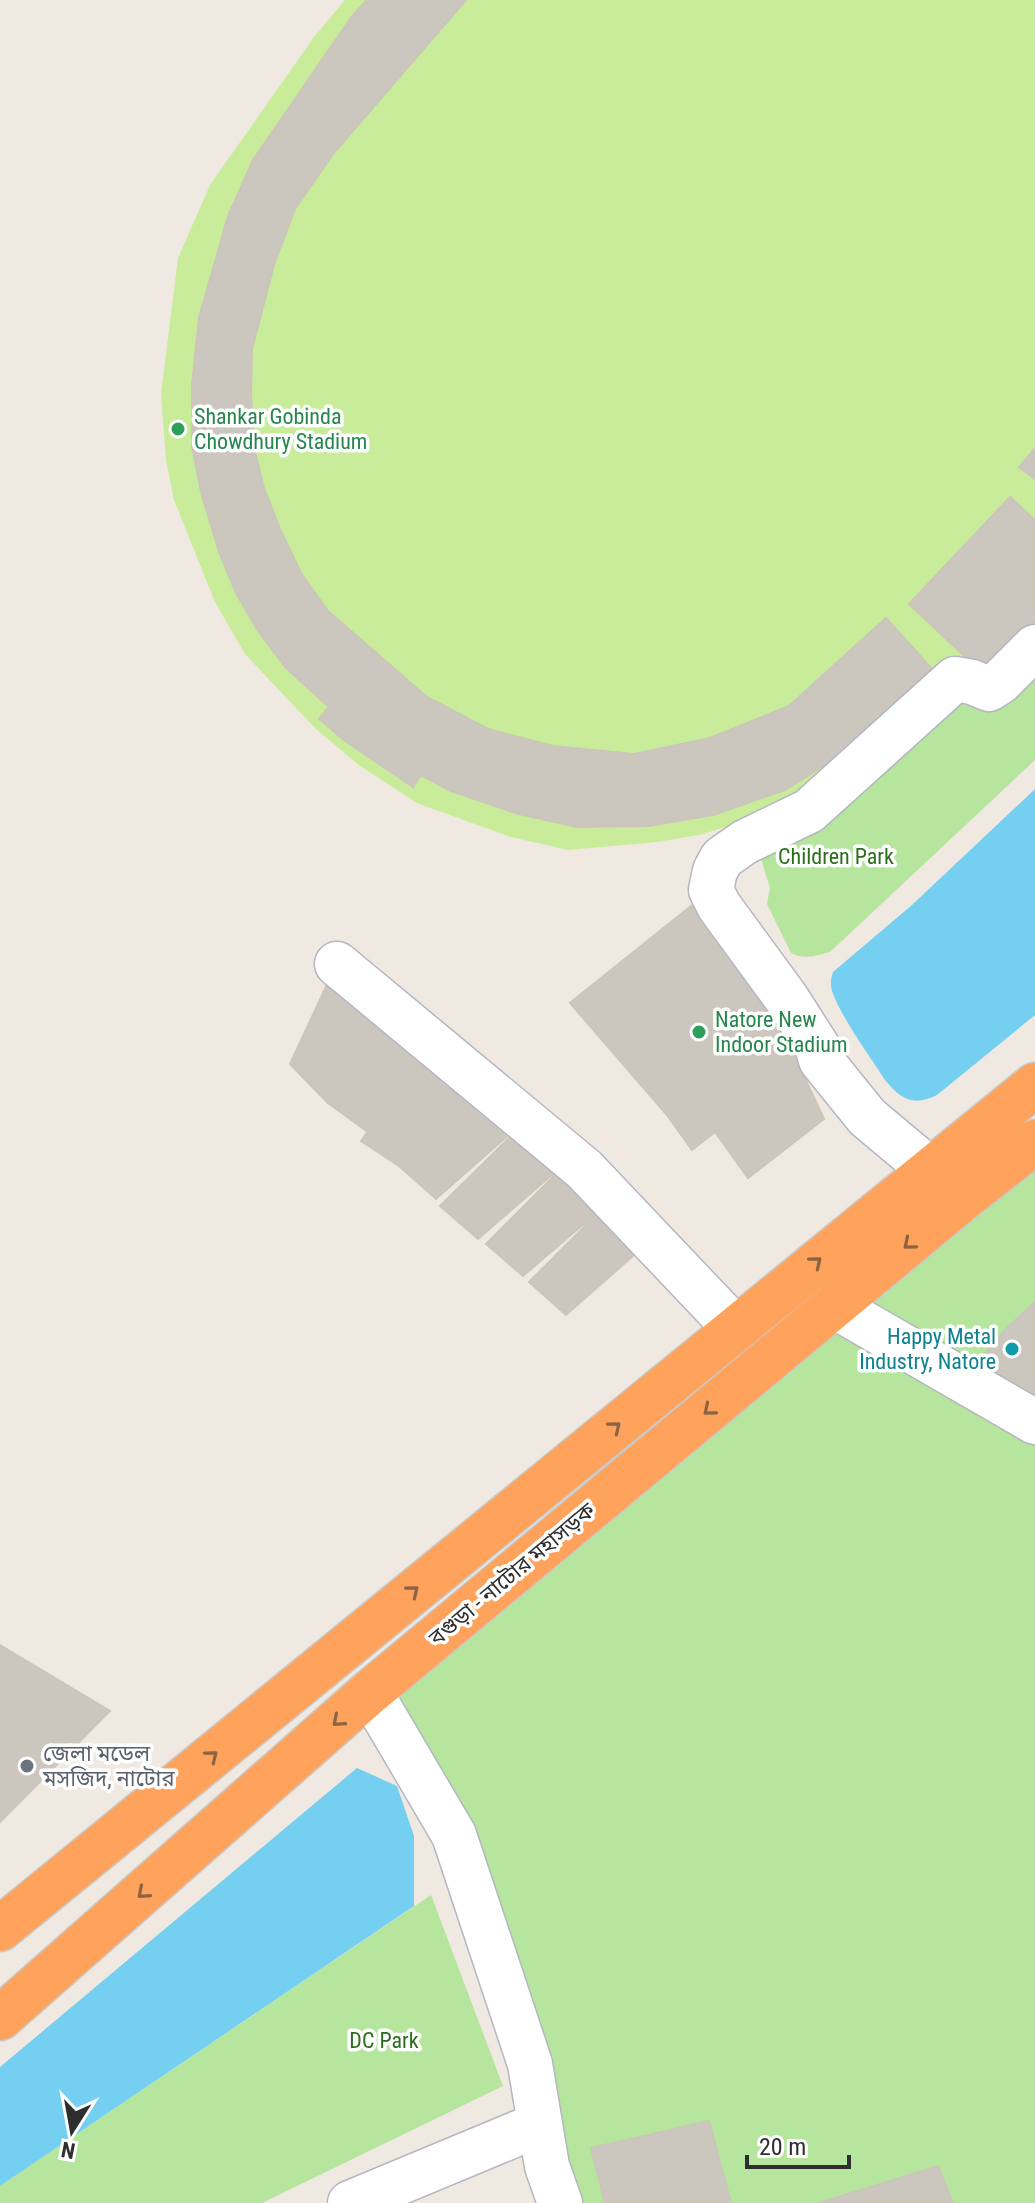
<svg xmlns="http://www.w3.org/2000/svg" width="1035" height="2203" viewBox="0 0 1035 2203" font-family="'Roboto Condensed','Noto Sans Bengali',sans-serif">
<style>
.green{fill:#b6e59e}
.pitch{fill:#c9ec9a}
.water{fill:#75cff0}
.building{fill:#cbc7bf;stroke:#cbc5ba;stroke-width:2}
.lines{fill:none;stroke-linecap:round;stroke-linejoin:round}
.minor-casing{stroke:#b4b7c1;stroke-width:47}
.highway-casing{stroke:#c9c9c9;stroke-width:47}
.minor{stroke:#fff;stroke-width:44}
.highway{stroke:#ffa35c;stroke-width:44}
.oneway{stroke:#8c6343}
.leisure-dot{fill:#2e9e5b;stroke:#fff;stroke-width:3}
.culture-dot{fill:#0f9aa8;stroke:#fff;stroke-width:3}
.worship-dot{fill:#6b7280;stroke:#fff;stroke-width:3}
.labels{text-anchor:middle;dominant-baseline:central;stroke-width:7;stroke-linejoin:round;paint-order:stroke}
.leisure-label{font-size:22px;fill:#27864d;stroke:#fff;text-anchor:start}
.park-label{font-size:22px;fill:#2c6e1b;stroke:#fff}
.culture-label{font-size:22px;fill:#0d838f;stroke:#fff;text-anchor:end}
.street-label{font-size:22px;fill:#2e2e2e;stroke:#fff}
.worship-label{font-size:22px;fill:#5b616d;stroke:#fff;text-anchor:start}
</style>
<rect width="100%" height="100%" fill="#efe9e1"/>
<path class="green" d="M1035,644V760L830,952C816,956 804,960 791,953L767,904L770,888L759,852Z
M1035,1142V2203H560L454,1835L370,1692Z
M431,1895L503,2086L262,2203H0V2186Z"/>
<path class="pitch" d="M345,0H367L353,15L253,160L228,216L199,318L192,385V446L201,492L219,552L236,593L258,631L286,667L329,707L320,719L345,741L413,787L421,775L451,791L515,813L577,827L649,826L713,815L785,790L836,758L933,670L886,618L789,706L710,738L634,754L553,746L488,729L427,697L328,611L301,573L280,529L264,488L254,448L251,393L252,349L274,265L295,210L333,154L466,0H1035V448L1020,467L1035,479V520L1010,497L909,604L991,682L881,736L763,816L699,835L657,842L568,850L511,837L417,803L360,766L315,728L245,654L215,602L174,500L166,460L161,394L178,258L210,185L314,37Z"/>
<path class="water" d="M1035,789V1015L937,1095C913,1107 901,1099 885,1080C869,1055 841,1017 832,991C830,984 831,979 833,972L912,905Z
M357,1768L397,1786L414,1836V1906L0,2186V2067Z"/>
<path class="building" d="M367,0H466L333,154L295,209L274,265L252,349L251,393L254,448L264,488L280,529L301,573L328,611L427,697L488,729L553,746L634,754L710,738L789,706L886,618L933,670L836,758L785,790L713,815L649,826L577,827L515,813L451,791L421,775L413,787L345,741L319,719L329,707L286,668L258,631L236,593L219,552L201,492L192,446V385L199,318L228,216L253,160L353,15Z
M1035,448V479L1019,467Z
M1010,497L1035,520V636L992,682L909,604Z
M711,890L821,1060L801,1070L824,1119L748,1178L715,1132L692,1150L667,1115L570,1003Z
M331,976L378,1020L328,1103L290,1064Z
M378,1020L421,1060L368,1132L328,1103Z
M421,1060L467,1099L399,1166L361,1141Z
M472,1093L512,1132L436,1199L399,1166Z
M514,1133L554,1173L478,1239L440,1206Z
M559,1171L600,1210L523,1276L486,1244Z
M602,1209L642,1248L566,1315L529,1282Z
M1035,1302V1414L972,1368L1005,1330Z
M0,1645L110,1711L0,1822Z
M709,2121L731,2203H605L591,2148Z
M938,2166L953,2203H819Z"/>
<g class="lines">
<defs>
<path id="minor" d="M337,964L584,1169L735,1328
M957,1198L929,1169L867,1117L821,1060L817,1046L787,999L719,906L711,890L715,871L722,858L745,842L809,811L955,679L972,682L989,689L1000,682L1035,647
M834,1306L1035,1422
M370,1692L454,1835L530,2064L547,2166L560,2203
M350,2203L540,2124"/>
<path id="highway" d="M0,1929L1035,1085
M0,2018L370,1692L960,1201L1035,1142"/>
</defs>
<use href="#minor" class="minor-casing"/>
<use href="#highway" class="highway-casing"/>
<use href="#minor" class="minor"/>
<use href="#highway" class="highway"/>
</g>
<defs><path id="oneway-chevron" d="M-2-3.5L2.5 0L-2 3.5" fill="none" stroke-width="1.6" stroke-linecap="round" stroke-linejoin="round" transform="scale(2)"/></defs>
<g class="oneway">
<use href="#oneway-chevron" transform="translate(909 1244) rotate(140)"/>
<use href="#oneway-chevron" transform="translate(816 1262) rotate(-39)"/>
<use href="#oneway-chevron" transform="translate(709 1410) rotate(140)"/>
<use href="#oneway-chevron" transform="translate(615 1427) rotate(-39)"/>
<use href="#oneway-chevron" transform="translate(413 1591) rotate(-39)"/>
<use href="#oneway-chevron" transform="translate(338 1721) rotate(139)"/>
<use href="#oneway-chevron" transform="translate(212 1756) rotate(-39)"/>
<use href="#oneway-chevron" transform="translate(143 1893) rotate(139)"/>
</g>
<g class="leisure-dot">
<circle cx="178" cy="429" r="8"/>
<circle cx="699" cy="1032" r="8"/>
</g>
<circle class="culture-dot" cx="1012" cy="1349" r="8"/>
<circle class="worship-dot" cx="27" cy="1766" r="8"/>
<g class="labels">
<g class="leisure-label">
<text x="194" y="416">Shankar Gobinda<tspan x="194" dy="25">Chowdhury Stadium</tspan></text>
<text x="715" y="1019">Natore New<tspan x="715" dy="25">Indoor Stadium</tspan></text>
</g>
<g class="park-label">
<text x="836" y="856">Children Park</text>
<text x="384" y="2040">DC Park</text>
</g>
<g class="culture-label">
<text x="996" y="1336">Happy Metal<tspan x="996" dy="25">Industry, Natore</tspan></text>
</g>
<g class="street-label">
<text transform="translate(512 1574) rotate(-40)">বগুড়া - নাটোর মহাসড়ক</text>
</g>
<g class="worship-label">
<text x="43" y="1753">জেলা মডেল<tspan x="43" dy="25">মসজিদ, নাটোর</tspan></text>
</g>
</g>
<g transform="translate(72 2131) rotate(191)" stroke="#ffffff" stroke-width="6" paint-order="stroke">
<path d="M0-6L14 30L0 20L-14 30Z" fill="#2e2e2e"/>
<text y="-12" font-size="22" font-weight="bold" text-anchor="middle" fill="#2e2e2e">N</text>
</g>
<path d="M747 2155v12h102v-12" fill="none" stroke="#2e2e2e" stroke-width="4"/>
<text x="759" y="2155" font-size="24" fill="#2e2e2e" stroke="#ffffff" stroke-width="6" paint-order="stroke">20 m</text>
</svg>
